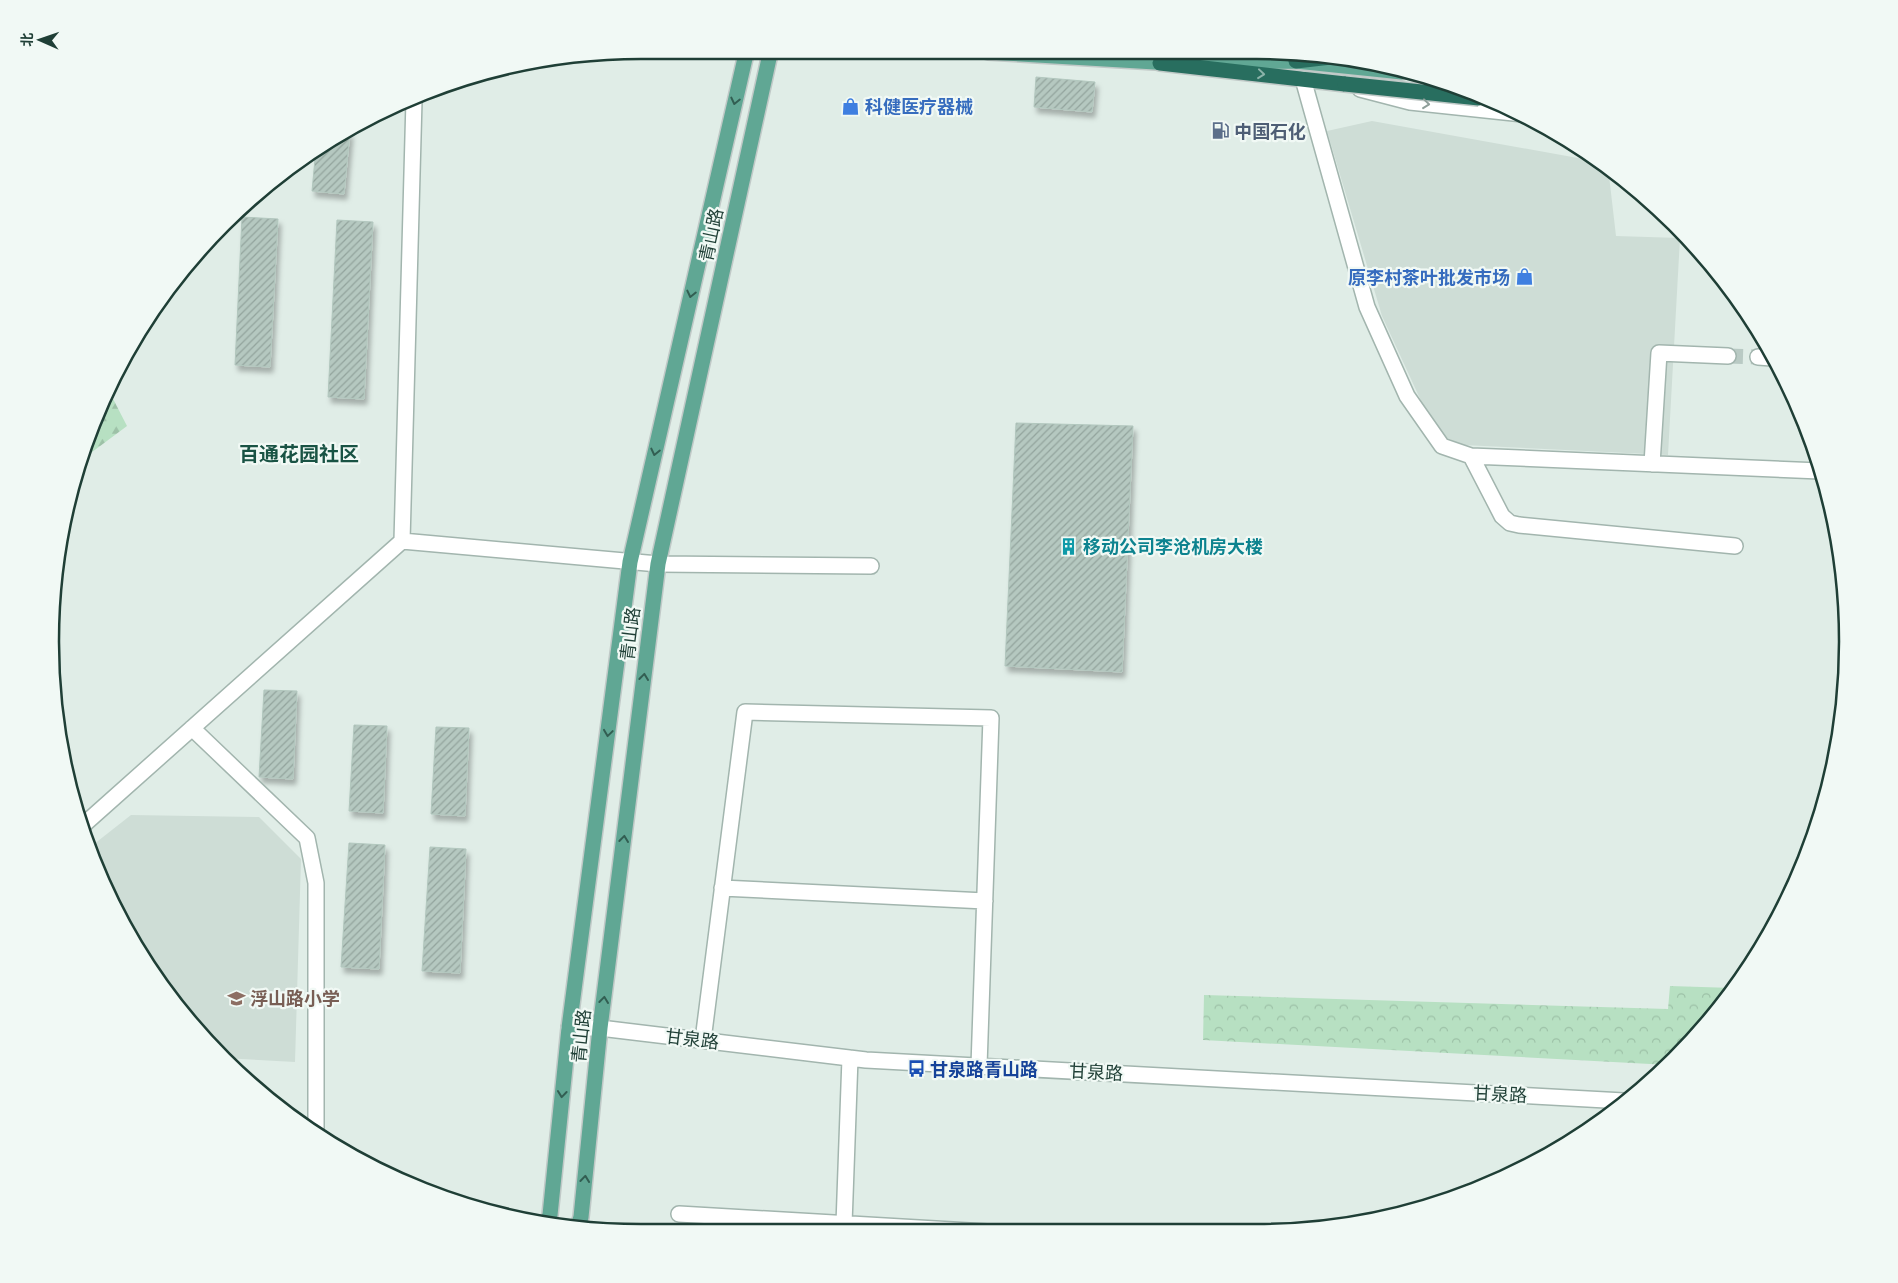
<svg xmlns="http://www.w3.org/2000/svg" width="1898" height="1283" viewBox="0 0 1898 1283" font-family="Raleway,'Noto Sans SC',sans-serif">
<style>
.built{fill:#ceddd6}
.forest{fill:url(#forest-firs)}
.park{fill:url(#park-crowns)}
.building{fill:url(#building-hatch);stroke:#b2c7be;filter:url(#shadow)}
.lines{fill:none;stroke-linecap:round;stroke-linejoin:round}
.minor-tunnel{stroke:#b9cac4;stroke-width:15;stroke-dasharray:15 8;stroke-linecap:butt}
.minor-casing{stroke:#a2b5ae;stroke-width:18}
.major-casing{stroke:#c0c9c7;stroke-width:18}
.highway-casing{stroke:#c0c9c7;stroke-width:18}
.minor{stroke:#fff;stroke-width:15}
.major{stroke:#60a794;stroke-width:15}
.highway{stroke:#286e5f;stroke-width:15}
.highway-bridge-casing{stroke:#c0c9c7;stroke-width:18;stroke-linecap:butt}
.highway-bridge{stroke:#286e5f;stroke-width:15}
.oneway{stroke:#8cb4aa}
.oneway2{stroke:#325e52}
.oneway3{stroke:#8f9f9a}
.labels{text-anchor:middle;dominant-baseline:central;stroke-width:4.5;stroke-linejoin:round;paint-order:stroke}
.shop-label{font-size:18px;font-weight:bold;fill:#366cbe;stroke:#f1f9f5;text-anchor:start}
.service-label{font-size:18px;font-weight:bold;fill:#4e5e75;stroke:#f1f9f5;text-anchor:start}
.street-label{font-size:18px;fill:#1f3f36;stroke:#f1f9f5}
.culture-label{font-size:18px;font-weight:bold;fill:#0d838f;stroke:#f1f9f5;text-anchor:start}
.education-label{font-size:18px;font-weight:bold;fill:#785e54;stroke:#f1f9f5;text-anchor:start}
.transit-label{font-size:18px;font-weight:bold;fill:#164399;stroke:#f1f9f5;text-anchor:start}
.quarter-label{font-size:20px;font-weight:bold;fill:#195344;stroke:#f1f9f5}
.rim{fill:none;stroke:#1f3f36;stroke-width:2.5}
</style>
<defs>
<pattern id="forest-firs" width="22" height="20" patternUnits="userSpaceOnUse" patternTransform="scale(1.25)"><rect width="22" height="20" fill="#b7e0c2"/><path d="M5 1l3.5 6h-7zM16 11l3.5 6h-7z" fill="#9dc1a7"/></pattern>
<pattern id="park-crowns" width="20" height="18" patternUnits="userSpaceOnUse" patternTransform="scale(1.25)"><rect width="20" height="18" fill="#b7e0c2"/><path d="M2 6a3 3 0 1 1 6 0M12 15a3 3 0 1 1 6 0" fill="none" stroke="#9dc1a7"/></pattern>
<pattern id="building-hatch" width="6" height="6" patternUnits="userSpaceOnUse" patternTransform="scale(1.25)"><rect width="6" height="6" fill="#b5c8c0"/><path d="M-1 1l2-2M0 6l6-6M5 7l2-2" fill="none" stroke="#93a49d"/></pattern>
<filter id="shadow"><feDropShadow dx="3" dy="5.5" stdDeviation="2.5" flood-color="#0004"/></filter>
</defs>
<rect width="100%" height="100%" fill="#e0ede7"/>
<path class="built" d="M1372,121L1600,162L1608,167L1616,236L1680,238L1668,455L1463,445L1445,437L1428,416L1382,316L1327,131Z
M131,815L259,817L301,859L295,1062L222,1058L129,937L89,848Z"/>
<path class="forest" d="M109,391L127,426L80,461L95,415Z"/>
<path class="park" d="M1670,986L1733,988L1675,1060L1669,1065L1203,1040L1204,995L1668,1009Z"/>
<path class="building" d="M1036,77L1095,82L1092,112L1034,107Z
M350,131L344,194L312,191L316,148Z
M242,217L278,219L270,367L235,365Z
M337,220L373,222L364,399L328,397Z
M1016,423L1133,426L1122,672L1005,666Z
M264,690L297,691L293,779L259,777Z
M354,725L387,726L383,813L349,811Z
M436,727L469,728L465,816L431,814Z
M349,843L385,845L379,969L341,967Z
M430,847L466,849L460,973L422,971Z"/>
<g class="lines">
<path class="minor-tunnel" d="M1728,356L1758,357"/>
<defs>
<path id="minor" d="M1303,79L1367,307L1407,396L1442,446L1471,456L1820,471
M1360,89L1410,102L1523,114
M1758,357L1772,358
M1471,456L1502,516L1510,523L1519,525L1735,546
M1652,464L1659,353L1728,356
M402,541L658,564L871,566
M192,728L307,838L316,883V1132
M80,828L402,541L414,100
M722,888L985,901
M569,1028H600L866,1060L1624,1101
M703,1040L745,712L991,718L979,1066
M679,1214L1004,1233
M844,1224L850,1058"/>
<path id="major" d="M988,52L1172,63
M1197,62L1296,61L1402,72
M546,1224L550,1215L569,1028L630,562L746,54
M578,1227L581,1217L600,1028L658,564L770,54"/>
<path id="highway" d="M1296,61L1331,57
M1160,63L1345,84"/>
</defs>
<use href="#minor" class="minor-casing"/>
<use href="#major" class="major-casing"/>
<use href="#highway" class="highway-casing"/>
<use href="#minor" class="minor"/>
<use href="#major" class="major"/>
<use href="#highway" class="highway"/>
<defs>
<path id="highway-bridge" d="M1345,84L1479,98"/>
</defs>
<use href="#highway-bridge" class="highway-bridge-casing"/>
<use href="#highway-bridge" class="highway-bridge"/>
</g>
<defs><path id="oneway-chevron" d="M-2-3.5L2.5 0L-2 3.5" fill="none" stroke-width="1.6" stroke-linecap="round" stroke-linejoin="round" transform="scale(1.25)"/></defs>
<use class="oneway" href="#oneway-chevron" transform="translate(1261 74) rotate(6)"/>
<g class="oneway2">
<use href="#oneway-chevron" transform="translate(735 101) rotate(103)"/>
<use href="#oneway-chevron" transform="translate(691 294) rotate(103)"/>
<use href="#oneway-chevron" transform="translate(655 452) rotate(103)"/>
<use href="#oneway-chevron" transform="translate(644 677) rotate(-83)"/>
<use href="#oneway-chevron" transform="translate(608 733) rotate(98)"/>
<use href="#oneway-chevron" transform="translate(624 839) rotate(-83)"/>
<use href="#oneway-chevron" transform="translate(604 1000) rotate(-83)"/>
<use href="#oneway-chevron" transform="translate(562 1094) rotate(96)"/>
<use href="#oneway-chevron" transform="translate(585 1179) rotate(-84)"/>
</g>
<use class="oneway3" href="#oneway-chevron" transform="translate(1426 104) rotate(6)"/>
<defs>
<symbol id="shop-bare" viewBox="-9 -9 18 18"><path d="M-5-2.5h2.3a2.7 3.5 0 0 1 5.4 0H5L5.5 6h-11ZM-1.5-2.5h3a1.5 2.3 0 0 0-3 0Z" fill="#3f7fe0" stroke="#f1f9f5" stroke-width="2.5" paint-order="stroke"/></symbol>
<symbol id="fuel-bare" viewBox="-9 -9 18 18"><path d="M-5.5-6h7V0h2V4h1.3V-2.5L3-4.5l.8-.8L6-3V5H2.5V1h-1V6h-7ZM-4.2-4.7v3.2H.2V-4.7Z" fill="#5c6f8a" stroke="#f1f9f5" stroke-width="2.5" paint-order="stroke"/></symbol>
<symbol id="building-bare" viewBox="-9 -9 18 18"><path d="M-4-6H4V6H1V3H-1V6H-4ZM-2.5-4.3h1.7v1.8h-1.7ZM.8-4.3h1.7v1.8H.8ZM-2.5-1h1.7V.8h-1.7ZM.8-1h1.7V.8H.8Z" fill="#0f9aa8" stroke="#f1f9f5" stroke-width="2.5" paint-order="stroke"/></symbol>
<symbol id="school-bare" viewBox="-9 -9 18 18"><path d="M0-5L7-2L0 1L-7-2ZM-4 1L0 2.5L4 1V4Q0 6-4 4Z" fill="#8d6e63" stroke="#f1f9f5" stroke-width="2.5" paint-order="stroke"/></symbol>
<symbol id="bus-bare" viewBox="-9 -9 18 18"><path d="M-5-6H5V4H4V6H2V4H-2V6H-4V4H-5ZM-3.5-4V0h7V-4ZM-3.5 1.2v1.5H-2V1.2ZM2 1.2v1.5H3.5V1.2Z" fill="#1a4fb4" stroke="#f1f9f5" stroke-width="2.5" paint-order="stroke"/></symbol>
</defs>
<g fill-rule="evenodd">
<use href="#shop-bare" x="838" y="94" width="25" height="25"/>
<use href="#fuel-bare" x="1208" y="118" width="25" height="25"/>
<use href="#shop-bare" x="1512" y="264" width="25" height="25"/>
<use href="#building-bare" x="1056" y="534" width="25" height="25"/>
<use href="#school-bare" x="224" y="986" width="25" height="25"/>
<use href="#bus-bare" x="904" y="1056" width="25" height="25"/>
</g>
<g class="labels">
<g class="shop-label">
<text x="865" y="106">科健医疗器械</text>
<text x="1510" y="277" text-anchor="end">原李村茶叶批发市场</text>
</g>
<g class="service-label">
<text x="1234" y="131">中国石化</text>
</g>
<g class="street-label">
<text transform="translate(711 235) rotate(-78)">青山路</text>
<text transform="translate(630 634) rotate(-83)">青山路</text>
<text transform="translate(581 1036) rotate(-84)">青山路</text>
<text transform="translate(692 1039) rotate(7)">甘泉路</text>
<text transform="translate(1096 1072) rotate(3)">甘泉路</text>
<text transform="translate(1500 1094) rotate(3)">甘泉路</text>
</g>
<g class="culture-label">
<text x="1083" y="546">移动公司李沧机房大楼</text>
</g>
<g class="education-label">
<text x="250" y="998">浮山路小学</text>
</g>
<g class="transit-label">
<text x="930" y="1069">甘泉路青山路</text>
</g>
<g class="quarter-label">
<text x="299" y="454">百通花园社区</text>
</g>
</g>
<path d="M0 0H1898V1283H0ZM641 59H1257A582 582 0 0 1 1839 641V642A582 582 0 0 1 1257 1224H641A582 582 0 0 1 59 642V641A582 582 0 0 1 641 59Z" fill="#f1f9f5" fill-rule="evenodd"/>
<path class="rim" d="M641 59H1257A582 582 0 0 1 1839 641V642A582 582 0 0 1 1257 1224H641A582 582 0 0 1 59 642V641A582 582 0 0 1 641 59Z"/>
<g transform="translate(40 40) rotate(272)" stroke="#f1f9f5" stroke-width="4" paint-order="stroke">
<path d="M0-4L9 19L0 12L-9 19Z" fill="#1f3f36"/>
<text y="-8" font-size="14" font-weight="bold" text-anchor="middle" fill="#1f3f36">北</text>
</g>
</svg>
